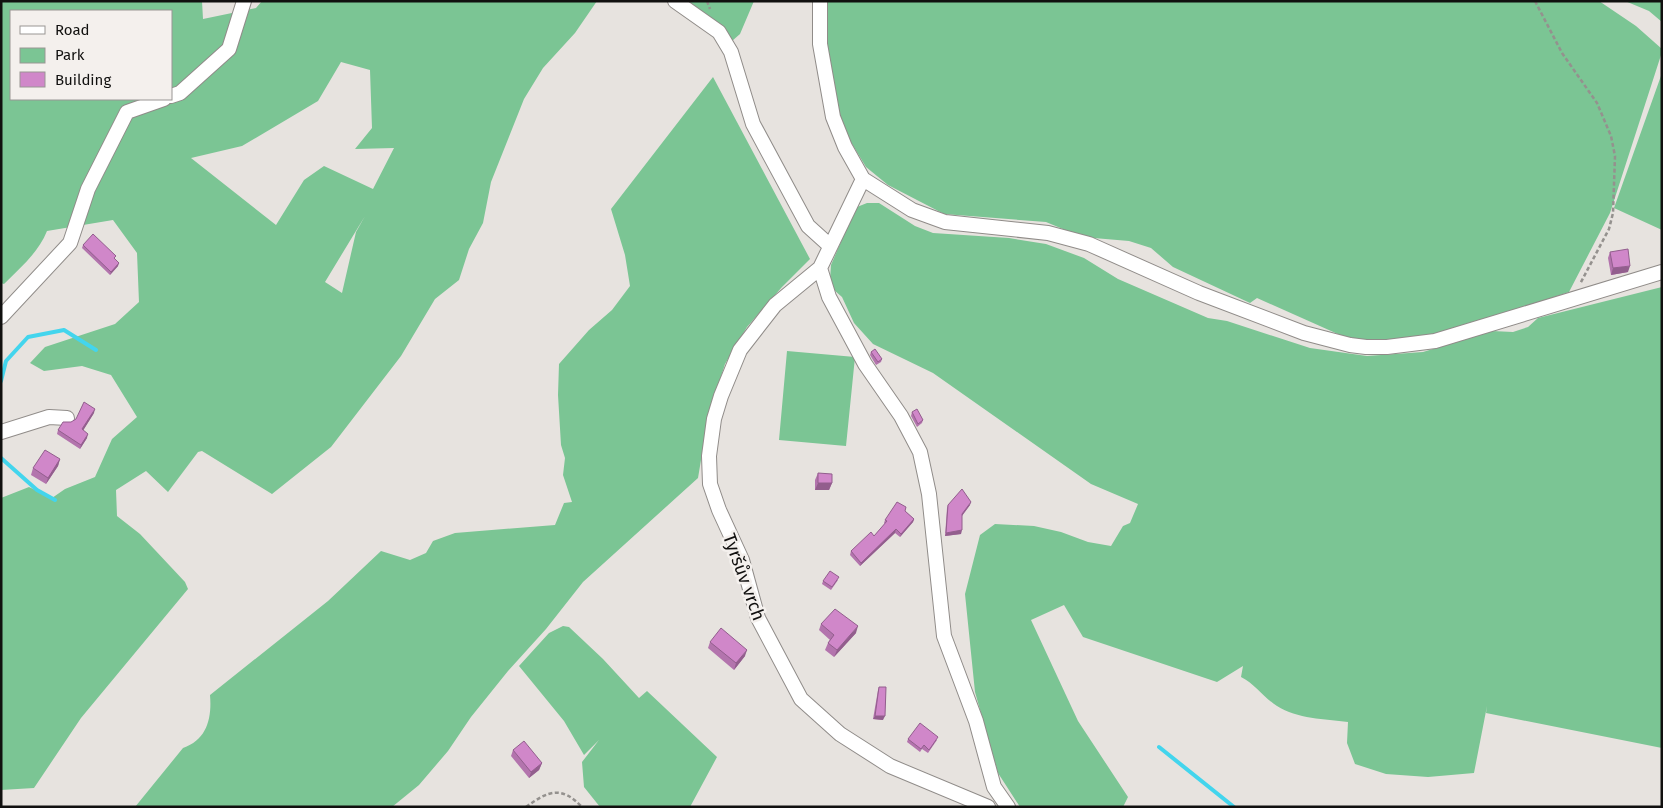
<svg xmlns="http://www.w3.org/2000/svg" width="1663" height="808" viewBox="0 0 1663 808" font-family="'Fira Sans',sans-serif">
<style>
.green{fill:#7bc594;fill-rule:evenodd}
.lines{fill:none;stroke-linecap:round;stroke-linejoin:round}
.stream{stroke:#43d5ed;stroke-width:4}
.minor-casing{stroke:#908c89;stroke-width:16}
.path{stroke:#94918e;stroke-width:2.5;stroke-dasharray:4 2.5;stroke-linecap:butt}
.minor{stroke:#fff;stroke-width:14}
.wall{fill:#b374ad}
.shaded-wall{fill:#925e8d}
.building{fill:#d087c9;stroke:#925e8d}
.labels{text-anchor:middle;dominant-baseline:central;stroke-width:5;stroke-linejoin:round;paint-order:stroke}
.street-label{font-size:18px;fill:#11100f;stroke:#f4f0ed}
</style>
<rect width="100%" height="100%" fill="#e7e3df"/>
<path class="green" d="M1,1H202L203,19L256,8L262,1H597L575,33L543,68L524,99L491,182L483,223L469,249L459,280L435,299L401,356L331,447L272,494L202,451L198,452L168,492L146,471L116,490L117,516L140,534L185,582L188,589L81,718L34,788L1,790V498L29,487L52,498L65,489L95,477L112,439L137,417L111,375L82,366L44,371L30,363L45,347L115,324L139,302L137,253L113,220L47,231C38,253 21,267 4,284L1,283ZM11,11H171V99H11ZM341,62L370,70L372,128L355,149L394,148L373,189L324,166L304,180L276,225L191,158L242,146L318,101ZM365,216L356,232L342,293L325,282Z
M688,1H754L740,34L732,41L714,20Z
M824,1H1599L1636,26L1662,49V52L1610,213L1569,292C1500,315 1424,350 1349,339L1257,298L1250,303L1173,267L1151,248L1129,241L1082,237L1046,222L944,214L888,185L866,167L843,129L835,101L825,31Z
M1625,1H1662V22L1649,11Z
M1662,73V230L1614,208Z
M713,77L810,259L782,287L747,327L725,364L708,418L698,478L583,582L546,629L508,671L471,717L448,751L419,785L392,807H135L183,748C207,740 212,718 210,695L328,601L381,551L410,560L426,553L433,541L455,533L555,525L564,503L572,502L563,475L565,458L561,445L558,395L559,364L589,330L612,310L630,286L625,255L611,209Z
M867,203H879L915,226L933,233L1009,238L1046,244L1084,258L1118,279L1208,318L1227,321L1310,348L1367,356L1423,352L1492,331L1513,332L1528,327L1538,318L1662,287V748L1486,713L1487,706L1474,773L1428,777L1386,774L1355,764L1347,743L1348,722C1325,719 1297,719 1277,706C1263,697 1255,684 1241,677L1243,666L1217,682L1083,637L1064,605L1031,620L1078,721L1128,797L1123,807H1020L998,773L975,692L965,594L980,535L995,524L1034,526L1061,532L1088,542L1111,546L1123,526L1130,523L1138,504L1091,484L933,373L873,344L854,323L842,297L834,290L830,280L831,265L852,216L857,207Z
M787,351L855,357L846,446L779,440Z
M563,626L569,627L603,659L639,698L647,691L717,757L690,807H600L584,787L582,762L599,740L584,755L564,721L519,666L549,633Z"/>
<g class="lines">
<path class="stream" d="M1,381L6,361L28,337L64,330L96,350
M1,458L37,490L55,500
M1159,747L1234,807"/>
<defs>
<path id="minor" d="M675,1L719,32L731,52L753,124L808,226L829,245
M820,1V44L833,117L845,147L863,179L912,210L945,222L1048,233L1089,244L1199,293L1304,333L1350,345L1366,347H1387L1435,341L1662,272
M171,96L180,93L229,49L244,1
M863,179L820,268L775,305L740,350L721,396L714,419L709,456L710,484L719,510L742,560L758,618L801,699L840,734L890,766L988,807
M820,268L829,297L865,364L901,416L920,452L929,494L944,636L976,721L994,787L1008,807
M1,317L70,243L88,189L127,112L164,99
M1,432L49,417L67,418"/>
</defs>
<use href="#minor" class="minor-casing"/>
<path class="path" d="M707,1L710,9
M1535,1L1562,53L1597,103L1611,136L1615,156L1613,213L1609,229L1580,284
M526,807C548,791 561,785 582,807"/>
<use href="#minor" class="minor"/>
</g>
<path class="wall" d="M83,245L115,259L118,266L110,275L82,248Z
M1610,252L1628,272L1611,275L1608,258Z
M871,352L882,359L881,362L876,365L870,355Z
M912,412L923,420L922,423L917,427L911,416Z
M94,413L83,430L87,438L80,449L57,434L58,430Z
M60,459L58,466L46,484L31,475L33,468Z
M818,473L832,483L829,490H815V480Z
M948,505H970L962,516L961,534L945,536L947,508Z
M905,511L914,519L913,522L900,537L895,533L860,566L850,555L851,551L874,536L885,524L884,523L885,520Z
M838,580L831,590L822,584L823,581Z
M821,624L856,633L834,657L825,650L828,643L830,640L819,630Z
M710,642L745,656L734,670L708,648Z
M879,687L883,720L873,719L878,690Z
M908,739L937,740L928,753L922,749L920,752L907,742Z
M513,750L542,763L539,770L529,778L511,756Z"/>
<path class="shaded-wall" d="M119,263L118,266L110,275L111,272Z
M1630,266L1628,272L1611,275L1613,268Z
M95,409L94,413L81,434L82,429Z
M88,434L87,438L80,449L81,445Z
M60,459L58,466L46,484L48,478Z
M818,483H832L829,490H815Z
M971,502L970,505L961,517L962,514Z
M914,519L913,522L900,537L901,534Z
M896,529L895,533L860,566L861,563Z
M962,530L961,534L945,536L946,533Z
M858,626L856,633L834,657L837,650Z
M747,650L745,656L734,670L736,663Z
M875,716H885L883,720L873,719Z
M542,763L539,770L529,778L531,772Z"/>
<path class="building" d="M93,234L116,256L114,258L119,263L111,272L83,245Z
M1628,249L1630,266L1613,268L1610,252Z
M875,349L882,359L878,362L871,352Z
M84,402L95,409L82,429L88,434L81,445L58,430L63,422H71L76,419Z
M917,409L923,420L918,424L912,412Z
M45,450L60,459L48,478L33,468Z
M818,473L832,474V483H818Z
M962,489L971,502L962,514V530L946,533L948,505Z
M897,502L906,507L905,511L914,519L901,534L896,529L861,563L851,551L871,532L874,536L887,521L885,520Z
M830,571L839,577L832,587L823,581Z
M835,609L858,626L837,650L828,643L834,635L821,624Z
M721,628L747,650L736,663L710,642Z
M879,687H886L885,716H875Z
M920,723L938,737L929,750L924,745L921,749L908,739Z
M524,741L542,763L531,772L513,750Z"/>
<g class="labels">
<g class="street-label">
<text transform="translate(744 577) rotate(70)">Tyršův vrch</text>
</g>
</g>
<rect width="1663" height="808" fill="none" stroke="#11100f" stroke-width="5"/>
<rect x="10" y="10" width="162" height="90" fill="#f4f0ed" stroke="#999694"/>
<rect x="20" y="26" width="25" height="8" fill="#ffffff" stroke="#999694"/>
<text x="55" y="35" font-size="15" fill="#11100f">Road</text>
<rect x="20" y="48" width="25" height="15" fill="#7bc594" stroke="#999694"/>
<text x="55" y="60" font-size="15" fill="#11100f">Park</text>
<rect x="20" y="72" width="25" height="15" fill="#d087c9" stroke="#999694"/>
<text x="55" y="85" font-size="15" fill="#11100f">Building</text>
</svg>
